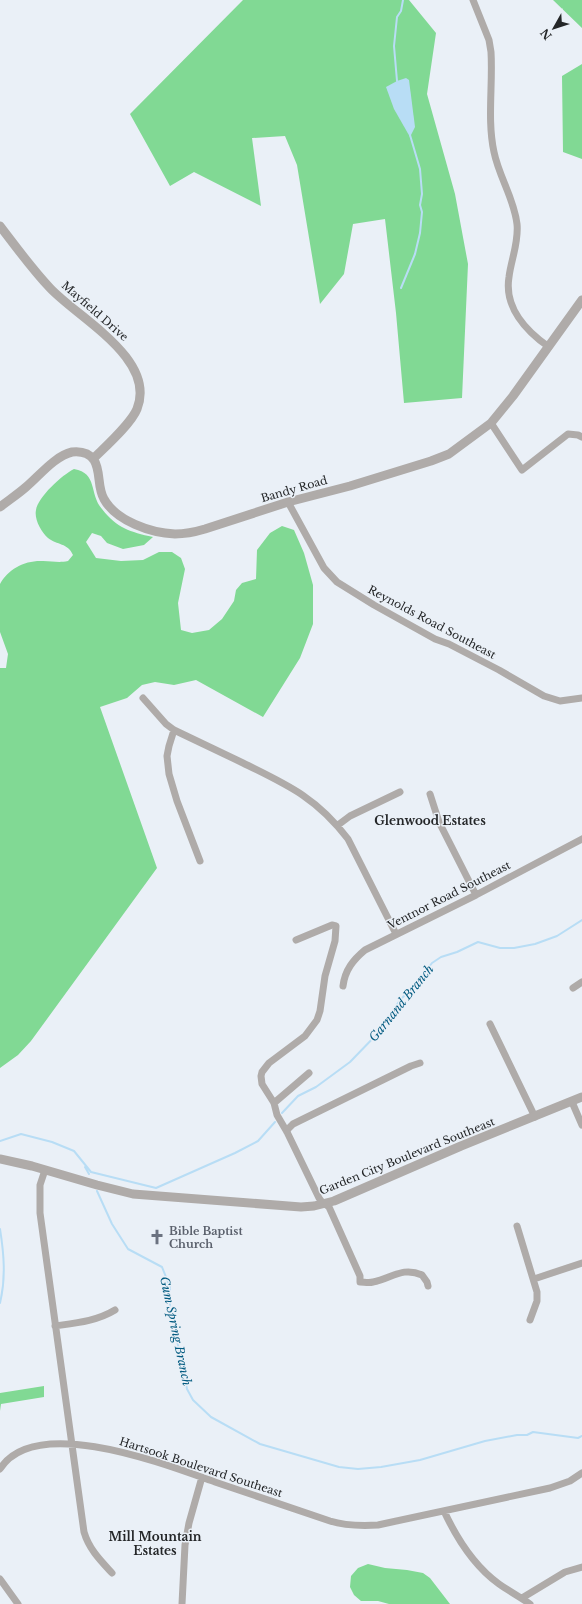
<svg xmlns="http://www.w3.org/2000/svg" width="582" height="1604" viewBox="0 0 582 1604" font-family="'Libre Baskerville',serif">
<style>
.forest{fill:#81d994}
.water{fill:#b8ddf5}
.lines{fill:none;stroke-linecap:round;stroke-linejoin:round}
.stream{stroke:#b8ddf5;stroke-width:2}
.minor{stroke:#afaba9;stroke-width:7}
.tertiary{stroke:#afaba9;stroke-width:9}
.labels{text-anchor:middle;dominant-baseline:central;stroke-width:3;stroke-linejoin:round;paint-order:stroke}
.street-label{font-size:11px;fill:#242628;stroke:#eaf0f7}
.worship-label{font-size:11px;font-weight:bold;fill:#5b616d;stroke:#eaf0f7;text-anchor:start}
.neighbourhood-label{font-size:12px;font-weight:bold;fill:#242628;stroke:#eaf0f7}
.water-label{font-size:12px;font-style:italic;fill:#035b81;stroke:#eaf0f7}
</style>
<rect width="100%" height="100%" fill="#eaf0f7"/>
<path class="forest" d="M243,0H409L436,33L427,94L455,194L468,264L462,398L404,403L396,313L385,219L353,224L344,274L320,304L297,165L285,136L252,138L261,206L194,172L170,186L130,114Z
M553,0H582V28Z
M582,64V159L563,152L562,76Z
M74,469C98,473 89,494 102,509C117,528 130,532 153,537L144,545L123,549L107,543L101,536L92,533L86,542L96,558L121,561L143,560L159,552H172L181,558L185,569L178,603L181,630L192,633L209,630L222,619L234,601L236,590L242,583L256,579L257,550L270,533L282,526L294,530L304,553L313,585V624L300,658L263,717L196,680L174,685L155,682L142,685L127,698L100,707L157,868L31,1041L18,1055L0,1068V668H6L8,654L0,632V584C8,569 25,560 43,561C53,561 58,563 68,561L73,555C68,543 57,545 48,538C41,532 34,519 36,510C38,497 62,475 74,469Z
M44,1386V1397L1,1404L0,1411V1393Z
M368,1564L385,1568L407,1570L423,1573L430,1578L450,1604H389L378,1601H361L354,1595L350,1587L351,1576L358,1568Z"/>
<path class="water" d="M406,78L409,80L415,127L410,137L394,109L386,87L397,81Z"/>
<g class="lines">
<path class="stream" d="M398,82L397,81L394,46L397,17L401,11L403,0
M401,288L415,254L420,233L422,212L420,205L422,194L420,169L410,135
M282,1113L298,1096L316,1087L350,1062L379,1032L400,1000L415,985L432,963L441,957L457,952L478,942L500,948H514L535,944L557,936L582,920
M0,1141L21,1134L52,1142L74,1151L91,1172L156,1188L235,1153L258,1141L275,1122
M85,1167L89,1174
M97,1191L112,1224L128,1249L162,1267L170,1287V1306L187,1389L193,1400L211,1417L260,1444L339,1467L358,1469L381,1467L420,1460L485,1441L517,1435H527L533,1432L578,1438L582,1436
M0,1229C4,1254 6,1278 0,1303"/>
<path class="minor" d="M473,0L489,40L491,52C493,85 487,120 494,152C499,177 514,198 517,224C519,242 511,260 509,277C504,307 526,331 549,347
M491,423L522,470L568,434L578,435L582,437
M288,502L324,568L337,582L374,605L435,639L449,644L499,670L544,696L560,701L582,698
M143,698L166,724L174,730C197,741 220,752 243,763C288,785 317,798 348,839L396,934
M174,730L169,746L167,756L169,774L177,801L200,861
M430,794L439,822L476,895
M338,825L350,816L400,792
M296,940L332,925L336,926L335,941L325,976L320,1011L317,1020L305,1036L269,1063L262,1072L261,1076L262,1084L274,1103L277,1115L287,1132L319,1198L322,1202L329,1207L360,1276V1282C364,1282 369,1283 373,1282C391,1279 402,1266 422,1275L427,1282L428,1286
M343,986C345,970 353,960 365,950L476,895L582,839
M573,988L582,982
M490,1024L535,1117
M572,1102L582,1125
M274,1103L309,1073
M287,1132L288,1129L293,1124L411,1066L420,1063
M45,1170L40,1185V1213L84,1532C89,1549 100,1560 112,1573
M517,1226L537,1292V1301L530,1320
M534,1279L582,1263
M55,1326C76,1323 97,1321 115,1310
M0,1469C35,1413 167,1465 215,1482C253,1495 291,1508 330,1521C346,1526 361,1526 378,1525L550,1488L570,1481L582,1473
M444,1511C457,1539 474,1566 499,1584C509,1591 520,1597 530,1604
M0,1579L18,1604
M522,1598L565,1572L582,1567
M182,1604L185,1545L189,1523L202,1477"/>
<path class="tertiary" d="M0,226C16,247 32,269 50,288C78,318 157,359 137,409C131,424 105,447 93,459
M0,507C9,500 18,494 26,487C40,475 55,456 72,452C81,451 89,453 94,460C101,471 97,487 104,499C116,521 151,533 175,534C185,534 195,532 205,529L288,502L350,486L431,461L449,454L491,423L513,396L582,300
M0,1159L32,1166L97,1185L133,1194L301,1207L314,1206L334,1201L461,1146L582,1097"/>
</g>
<defs>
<symbol id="church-bare" viewBox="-9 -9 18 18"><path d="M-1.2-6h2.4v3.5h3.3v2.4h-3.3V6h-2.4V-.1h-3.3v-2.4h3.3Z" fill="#6b7280" stroke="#eaf0f7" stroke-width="2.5" paint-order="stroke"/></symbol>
</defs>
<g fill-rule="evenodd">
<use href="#church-bare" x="146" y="1226" width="22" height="22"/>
</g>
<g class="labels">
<g class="street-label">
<text transform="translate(95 311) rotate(41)">Mayfield Drive</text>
<text transform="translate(294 489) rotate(-16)">Bandy Road</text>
<text transform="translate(432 622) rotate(28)">Reynolds Road Southeast</text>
<text transform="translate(449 895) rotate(-27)">Ventnor Road Southeast</text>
<text transform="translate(407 1156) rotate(-22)">Garden City Boulevard Southeast</text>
<text transform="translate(201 1467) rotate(18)">Hartsook Boulevard Southeast</text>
</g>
<g class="worship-label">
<text x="169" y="1231">Bible Baptist<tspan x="169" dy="13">Church</tspan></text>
</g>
<g class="neighbourhood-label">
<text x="430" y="820">Glenwood Estates</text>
<text x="155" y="1536">Mill Mountain<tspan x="155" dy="14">Estates</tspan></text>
</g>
<g class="water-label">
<text transform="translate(401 1003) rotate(-51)">Garnand Branch</text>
<text transform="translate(176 1331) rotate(78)">Gum Spring Branch</text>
</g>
</g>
<g transform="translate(554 28) rotate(231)" stroke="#eaf0f7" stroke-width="3" paint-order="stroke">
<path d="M0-3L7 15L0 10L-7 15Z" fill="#242628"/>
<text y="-6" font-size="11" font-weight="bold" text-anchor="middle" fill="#242628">N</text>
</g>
</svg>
